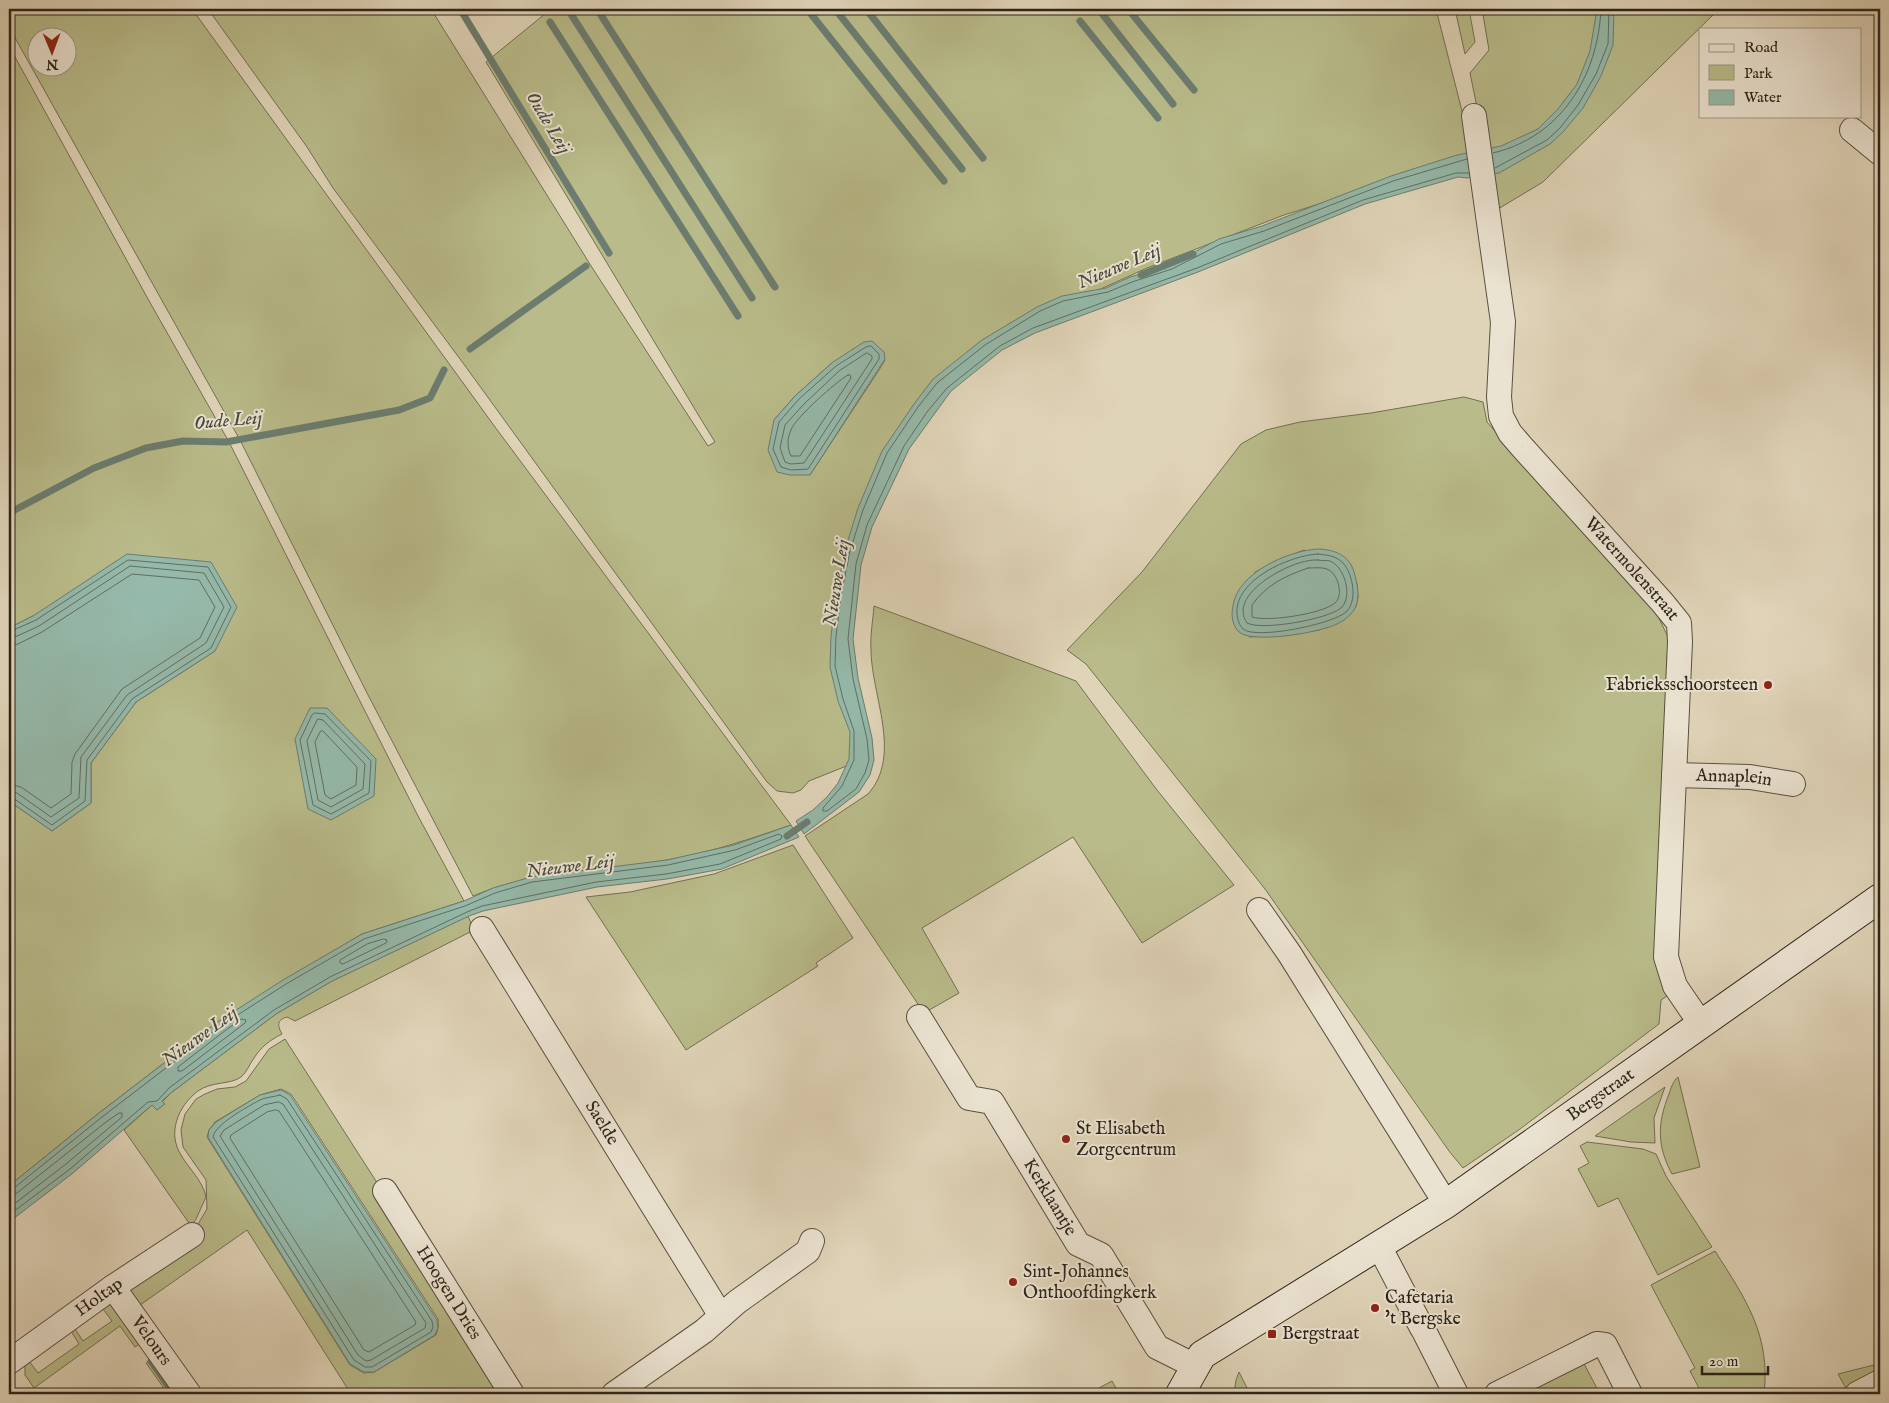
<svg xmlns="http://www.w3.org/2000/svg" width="1889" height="1403" viewBox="0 0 1889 1403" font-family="'IM FELL English',serif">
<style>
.green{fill:#b9bb8a;stroke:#727052;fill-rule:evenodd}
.water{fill:#95b9aa;stroke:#6b7d70}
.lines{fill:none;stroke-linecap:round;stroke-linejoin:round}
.shore{stroke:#606e62;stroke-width:1}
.stream{stroke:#6b7d70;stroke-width:7}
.street-casing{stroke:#595041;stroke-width:26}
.secondary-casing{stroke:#2c2419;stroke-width:30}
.street{stroke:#ebe3d1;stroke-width:24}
.secondary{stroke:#ebe3d1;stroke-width:28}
.poi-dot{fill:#8f2418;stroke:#ebe3d1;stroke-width:2}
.labels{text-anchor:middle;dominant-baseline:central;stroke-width:4;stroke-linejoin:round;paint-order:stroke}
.street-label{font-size:18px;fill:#2c2419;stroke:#ebe3d1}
.poi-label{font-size:18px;fill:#2c2419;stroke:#ebe3d1;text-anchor:start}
.water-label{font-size:19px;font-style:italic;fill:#46493d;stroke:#ebe3d1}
</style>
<rect width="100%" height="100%" fill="#e0d4b8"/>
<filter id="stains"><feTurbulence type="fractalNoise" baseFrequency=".004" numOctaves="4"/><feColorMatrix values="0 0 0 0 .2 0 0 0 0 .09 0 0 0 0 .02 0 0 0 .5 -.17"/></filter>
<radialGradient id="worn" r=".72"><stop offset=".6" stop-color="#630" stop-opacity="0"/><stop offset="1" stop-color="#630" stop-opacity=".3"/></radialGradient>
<path class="green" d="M9,9H192L495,427L791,825C750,839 709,853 667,860C599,872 537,869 473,896L367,693L240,440L9,27ZM38,38H68V68H38Z
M208,9H431L593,269L708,446L715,442L699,416L486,62L551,9H1436L1474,158L1398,179L1284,215L1147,268L1039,317L909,423L842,605L854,763L809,781L801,790L793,793L777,791L767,782L463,363L333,188L307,147ZM885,360L879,370L810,475L774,420L795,396L833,362Z
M1455,9H1469L1475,42L1465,54Z
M1482,9H1719L1543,182L1498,209L1470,73L1489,50Z
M9,46L148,299L229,442L418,816L464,901L362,934L219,1021L99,1113L9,1186V801L52,831L91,803V763L136,702L215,651L33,616L9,628Z
M1464,397L1483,402L1487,422L1657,614L1668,637L1656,949L1667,996L1661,1000L1659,1024L1520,1129L1463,1168L1449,1151L1265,889L1086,664L1067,650L1142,572L1241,444L1266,430L1300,422L1371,413ZM1304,550L1357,583L1358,597L1356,607L1319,630L1287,635L1249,637L1255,572L1281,559Z
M874,606L1076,681L1157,790L1234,885L1142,943L1073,837L922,928L959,993L924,1013L805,836L868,794C903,755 871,695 871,649C870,635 873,620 874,606Z
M793,845L853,938L816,963L818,966L686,1050L586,897L630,892L714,874Z
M468,916L474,930L295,1021L287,1017C277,1020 277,1025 282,1034C270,1040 261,1047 254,1058C249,1065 247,1072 241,1077C230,1085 212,1081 198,1091C178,1106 167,1133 181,1155C189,1169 203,1181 206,1197L196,1219L191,1226L124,1130L152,1105L164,1104L162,1102L172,1092L276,1014L332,981Z
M285,1039L390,1203L496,1388L487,1394H351L247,1230L140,1305L130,1290L201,1241L194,1231L207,1209L206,1180L183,1147L181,1130L185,1114L196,1099L205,1094L217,1089L235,1087L246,1081L269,1049ZM281,1089L291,1094L438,1319V1328L436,1335L374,1372L364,1373L350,1365L207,1137L209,1130L215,1122L260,1095Z
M1678,1077L1700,1167L1672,1174C1657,1146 1657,1124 1669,1094C1671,1088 1673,1081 1678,1077Z
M1665,1087L1654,1118L1655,1143L1631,1142L1595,1136Z
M1587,1142L1643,1149L1656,1154L1666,1176L1712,1247L1658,1275L1618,1198L1598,1207L1578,1169L1589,1163L1580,1146Z
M1715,1251C1745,1298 1771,1335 1764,1394H1702L1690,1371L1695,1368L1651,1285Z
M116,1300L144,1341L135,1347L120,1326L34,1388L25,1375V1365L29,1361L38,1373L79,1344L71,1331L75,1329L83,1341L112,1321L103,1309Z
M156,1357L182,1394H168L146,1363Z
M1582,1360L1600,1394H1515Z
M1878,1364L1880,1372L1847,1390L1838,1374Z
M1239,1372L1250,1394H1234L1236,1380Z
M1112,1381L1117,1390L1116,1394H1088Z"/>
<path class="water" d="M1597,9H1614L1613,45L1601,76L1583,108L1563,132L1550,144L1499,173L1467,178L1458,177L1365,204L1198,272L1035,333L1002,350L951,391L909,449L872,527L861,565L853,639L858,678L872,738L874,760L870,775L859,792L804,834L796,821L813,810L827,797L838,783L849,759L850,732L838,701L830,667L831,636L836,595L845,550L858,508L882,451L914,404L933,379L982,340L1037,307L1062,296L1106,288L1130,277L1170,265L1219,239L1262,226L1391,176L1457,155L1501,146L1538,129L1558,109L1577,84L1590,51Z
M872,341L884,352L885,359L810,475H790L777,472L768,450L774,420L795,396L833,362L864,342Z
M1319,549C1335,550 1349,555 1354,572C1357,582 1360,596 1356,606C1353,614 1345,620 1337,624C1322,632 1250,645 1238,631C1232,624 1231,614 1233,606C1237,573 1289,550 1319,549Z
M127,554L211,562L237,607L215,651L136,702L91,763V803L52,831L9,801V628L33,616Z
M310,708H327L376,759L374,796L331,820L308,809L295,739Z
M791,825L799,837L722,869L667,879L597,887L483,911L469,916L332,981L276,1014L172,1092L162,1101L165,1104L157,1110L152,1105L73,1173L9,1222V1186L99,1113L219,1021L283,980L362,934L464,901L493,888L531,877L667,860L734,845Z
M281,1090L290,1095L437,1320L438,1328L435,1335L374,1372H364L350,1364L208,1137L209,1130L216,1122L260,1095Z"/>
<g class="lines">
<path class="shore" d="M1493,153C1561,137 1598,76 1601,9
M1467,159L1393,181L1264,231L1221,244L1172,269L1132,282L1108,292L1063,301L1040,311L985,345L937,383L918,407L887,453L863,510L850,551L841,596L836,636L835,666L843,699L854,731V760L842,786L823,808V811H827L856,789L865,773L869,760L867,739L853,679L848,639L856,564L867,525L904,446L927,412L947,388L1000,346L1033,328L1197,268L1363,200L1456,173H1469
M1495,168L1547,140L1560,128L1578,105L1596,74L1608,44L1609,9
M871,346L879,354V359L808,469L791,470L781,467L773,449L779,422L799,399L836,366L866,347Z
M867,353L872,356V359L804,463L791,464L785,462L780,448L785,425L804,404L839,371Z
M848,375H850L851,378L800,456H791C787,448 787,438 791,430C795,418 837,381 848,375Z
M1318,554C1328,555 1336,556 1343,563C1353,574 1358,601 1346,612C1333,624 1256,640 1243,629C1239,625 1238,620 1237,615C1233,580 1291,555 1318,554Z
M1318,560C1322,561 1327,560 1330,561C1345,567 1353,597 1341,608C1328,619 1262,631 1247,623C1228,595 1284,565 1307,561C1310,560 1315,560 1318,560Z
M1308,568C1314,568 1322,567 1327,569C1338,573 1344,595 1335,603C1322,614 1268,622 1252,617V605C1266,585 1285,576 1308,568Z
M9,632L36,620L128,560L208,567L231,607L211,648L132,699L87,760L85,801L52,825L13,798H9
M9,638L15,637L39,626L130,566L204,573L224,607L206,643L127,695L81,757L79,798L51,817L17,793L9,791
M9,646L18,644L42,632L132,574L199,580L215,607L200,638L122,689L75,754L72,762L71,794L51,808L21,787L9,784
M315,713L325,714L371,761L369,793L331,814L313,805L300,740L312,715Z
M318,719L323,720L365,764L363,789L331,807L318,800L307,741Z
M323,731L357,767L356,785L331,799L325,795L315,742L320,732Z
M384,939L387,940L386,943L343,964L340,963V960L367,944Z
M242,1019L246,1020L245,1023L182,1071H178V1067L226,1030Z
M280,1095L287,1099L432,1321L433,1327L431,1332L372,1367H365L354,1360L213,1137C215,1124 249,1106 260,1100C266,1097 274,1097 280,1095Z
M279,1102L283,1104L426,1323L425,1328L371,1360L366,1361L358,1355L220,1136L224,1130L264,1105Z
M276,1110L279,1111L416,1322L415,1325L369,1352L364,1350L230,1138L231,1135L267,1112Z
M9,1189L14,1188L102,1117L222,1025L286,984L364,939L465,906L495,893L532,882L668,865L735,850L779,834L782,836L781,839L720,864L666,874L596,882L482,906L467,912L330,977L274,1010L169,1088L157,1101L148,1102L70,1169L9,1215
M9,1196L17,1193L106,1122L119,1113H122V1117L66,1164L9,1208"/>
<path class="stream" d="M460,9L609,253
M597,9L775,287
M807,9L944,181
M835,9L962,169
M866,9L983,158
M1128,9L1194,90
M569,11L752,298
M1100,11L1173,104
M1080,21L1158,118
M550,22L738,316
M1141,275L1193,254
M470,349L586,266
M9,513L94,468L146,448L183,441L226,442L399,410L430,398L444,370
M787,836L807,822
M151,1361L174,1394"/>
<defs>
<g id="street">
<path id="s1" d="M1474,116L1503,322L1499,397L1501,416L1510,433L1522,447L1662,602L1679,623L1680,642L1666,957L1675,986L1701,1024"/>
<path d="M1852,130L1880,153"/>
<path id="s2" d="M1674,775L1750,777L1793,784"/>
<path d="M1259,910L1289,953L1446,1204"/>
<path id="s3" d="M482,929L721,1316"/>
<path id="s4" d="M919,1017L969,1098L992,1102L1078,1244L1101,1255L1157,1347L1195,1366"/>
<path id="s5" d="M385,1191L512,1394"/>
<path d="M1379,1246L1422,1328"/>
<path id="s6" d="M113,1287L189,1394"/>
<path d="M1425,1333L1456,1394"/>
<path id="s7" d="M9,1362L113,1287L192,1235"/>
<path d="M614,1394L704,1331L737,1302L808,1251L812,1241"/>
<path d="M1497,1394L1597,1344L1605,1345L1630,1394"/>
<path d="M1857,1394L1880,1382"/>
</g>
<g id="secondary">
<path id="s8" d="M1180,1394L1202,1355L1446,1204L1880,898"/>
</g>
</defs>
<use href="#street" class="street-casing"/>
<use href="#secondary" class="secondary-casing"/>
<use href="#street" class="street"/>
<use href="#secondary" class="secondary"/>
</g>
<g class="poi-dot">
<circle cx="1768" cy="685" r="5"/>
<circle cx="1066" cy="1139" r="5"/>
<circle cx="1013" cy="1282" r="5"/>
<circle cx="1375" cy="1308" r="5"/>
<rect x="1267" y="1329" width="10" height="10" rx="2.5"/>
</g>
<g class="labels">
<g class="street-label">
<text stroke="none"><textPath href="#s1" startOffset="504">Watermolenstraat</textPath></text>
<text stroke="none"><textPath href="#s2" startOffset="60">Annaplein</textPath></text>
<text stroke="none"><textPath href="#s8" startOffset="521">Bergstraat</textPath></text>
<text stroke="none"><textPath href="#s3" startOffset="228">Saelde</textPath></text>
<text stroke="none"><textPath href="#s4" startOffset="230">Kerklaantje</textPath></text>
<text stroke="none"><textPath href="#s5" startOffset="120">Hoogen Dries</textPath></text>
<text stroke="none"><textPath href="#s7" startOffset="111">Holtap</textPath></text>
<text stroke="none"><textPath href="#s6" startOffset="66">Velours</textPath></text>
</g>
<g class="poi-label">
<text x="1758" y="685" text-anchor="end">Fabrieksschoorsteen</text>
<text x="1076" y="1129">St Elisabeth<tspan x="1076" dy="21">Zorgcentrum</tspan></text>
<text x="1023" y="1272">Sint-Johannes<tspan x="1023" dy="21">Onthoofdingkerk</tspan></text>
<text x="1385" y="1298">Cafetaria<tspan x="1385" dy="21">'t Bergske</tspan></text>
<text x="1282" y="1334">Bergstraat</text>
</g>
<g class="water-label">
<text transform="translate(548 123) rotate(59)">Oude Leij</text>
<text transform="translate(1119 267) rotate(-23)">Nieuwe Leij</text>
<text transform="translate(228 421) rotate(-5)">Oude Leij</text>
<text transform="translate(837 583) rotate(-81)">Nieuwe Leij</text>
<text transform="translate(570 867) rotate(-7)">Nieuwe Leij</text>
<text transform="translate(200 1037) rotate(-36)">Nieuwe Leij</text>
</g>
</g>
<rect width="1889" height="1403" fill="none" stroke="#e0d4b8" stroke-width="30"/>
<rect x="10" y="10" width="1869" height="1383" fill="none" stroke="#2c2419" stroke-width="2.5"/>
<rect x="15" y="15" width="1859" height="1373" fill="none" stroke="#2c2419"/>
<rect x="1699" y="28" width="162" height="90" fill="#ebe3d1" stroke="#9f9787"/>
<rect x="1709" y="44" width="25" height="8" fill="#ebe3d1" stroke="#9f9787"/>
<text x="1744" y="52" font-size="15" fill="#2c2419">Road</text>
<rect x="1709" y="65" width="25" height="15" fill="#b9bb8a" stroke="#9f9787"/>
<text x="1744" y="78" font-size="15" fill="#2c2419">Park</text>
<rect x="1709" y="90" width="25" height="15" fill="#95b9aa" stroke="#9f9787"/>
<text x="1744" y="102" font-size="15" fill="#2c2419">Water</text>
<g transform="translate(52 52) rotate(179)"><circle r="24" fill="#ebe3d1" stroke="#9f9787"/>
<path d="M0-4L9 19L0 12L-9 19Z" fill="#8f2418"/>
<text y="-8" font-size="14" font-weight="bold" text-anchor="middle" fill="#2c2419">N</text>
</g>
<path d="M1702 1366v8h66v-8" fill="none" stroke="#2c2419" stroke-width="2.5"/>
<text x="1709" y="1366" font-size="15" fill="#2c2419" stroke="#ebe3d1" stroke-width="4" paint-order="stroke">20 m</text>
<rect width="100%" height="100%" filter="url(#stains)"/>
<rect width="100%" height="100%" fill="url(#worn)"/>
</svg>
